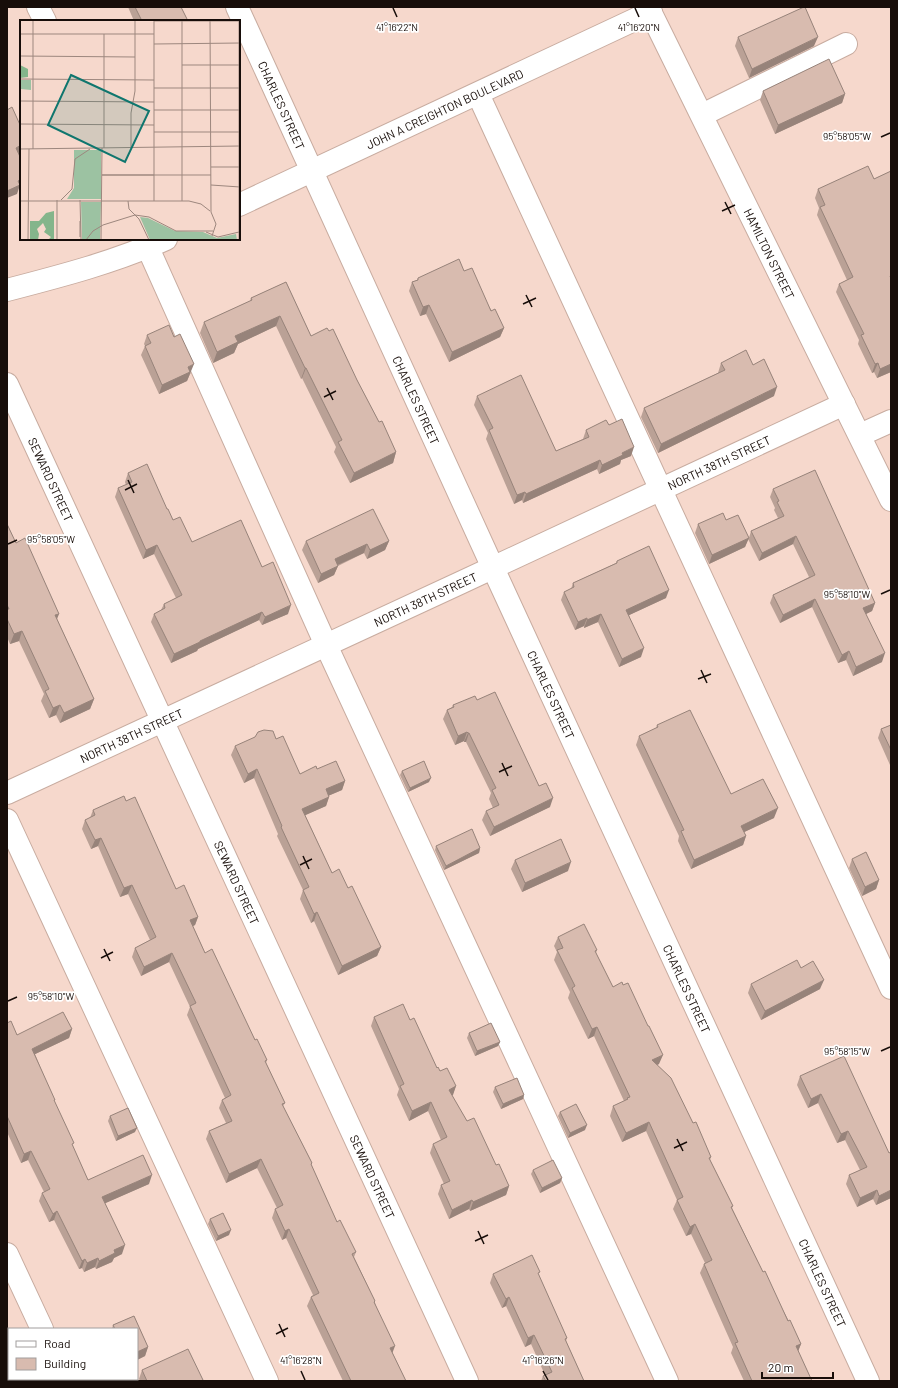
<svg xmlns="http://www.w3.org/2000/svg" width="898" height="1388" viewBox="0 0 898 1388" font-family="Barlow,sans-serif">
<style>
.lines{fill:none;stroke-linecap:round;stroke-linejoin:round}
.minor-casing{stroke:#c8aca0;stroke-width:24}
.major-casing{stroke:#c8aca0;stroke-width:24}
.minor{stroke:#fff;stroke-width:22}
.major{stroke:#fff;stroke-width:22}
.wall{fill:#baa196}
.shaded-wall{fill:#97837a}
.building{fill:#d8bbaf;stroke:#97837a}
.ticks{fill:none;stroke:#170d09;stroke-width:1.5}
.labels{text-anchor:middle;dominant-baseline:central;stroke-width:3.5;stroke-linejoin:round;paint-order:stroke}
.street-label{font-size:12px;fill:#170d09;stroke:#fff}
.inset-road{fill:none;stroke:#9d877e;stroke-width:1}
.view{fill:#0f766e;fill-opacity:0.15;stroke:#0f766e;stroke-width:2}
.inset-edge{fill:none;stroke:#170d09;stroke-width:2}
.ticks-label{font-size:10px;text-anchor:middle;fill:#170d09;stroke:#fff;stroke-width:3.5;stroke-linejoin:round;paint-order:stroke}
</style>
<rect width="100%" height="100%" fill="#f6d8cc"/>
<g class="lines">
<defs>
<g id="minor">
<path d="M38,7L45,21"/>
<path id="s1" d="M237,7L493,568L868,1381"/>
<path d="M478,94L891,988"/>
<path d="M702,115L846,44"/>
<path id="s2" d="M239,205L651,12"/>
<path d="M144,239L326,645L667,1381"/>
<path d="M7,290C61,276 115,262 166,239"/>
<path id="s3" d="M7,384L467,1381"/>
<path d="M860,435L891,421"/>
<path id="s4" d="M7,793L460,583L844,404"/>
<path d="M7,820L267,1381"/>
<path d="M7,1254L42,1329"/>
<path d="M65,1379L66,1381"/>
</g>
<g id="major">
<path id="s5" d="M648,7L891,500"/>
</g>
</defs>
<use href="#minor" class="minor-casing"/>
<use href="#major" class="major-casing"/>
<use href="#minor" class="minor"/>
<use href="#major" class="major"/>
</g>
<path class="wall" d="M128,7H181L188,21H134Z
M738,37L814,46L749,78L735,46Z
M763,91L845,94L842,103L775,134L760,100Z
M891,171V372L877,378L874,372L872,373L858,344L859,340L836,292L839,284L847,280L817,215L819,208L815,198L818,189L874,179Z
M464,271L504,328L500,337L449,362L426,314L420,316L409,291L412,282L417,280L418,278Z
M286,282L311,336L357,380L379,422L396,452L393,463L350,483L334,452L336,447L302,378L301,379L276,326L238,344L234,353L213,363L200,333L204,322L250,301L251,298Z
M147,335L191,373L190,374L187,381L159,394L141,355L145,346L144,344Z
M721,363L774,396L658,453L641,417L644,408L718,373Z
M477,396L556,451L583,439L586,430L609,425L631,456L621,460L620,464L599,474L597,469L523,503L522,500L514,504L486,439L488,433L474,405Z
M128,473L167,509L173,520L192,542L262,567L288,614L262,625L259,620L198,649L197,651L171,663L151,622L154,614L161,610L164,604L176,598L154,554L143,559L115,497L118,488L126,485L125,482Z
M773,489L875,603L872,611L866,614L882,662L853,676L846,660L838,663L812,607L780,623L770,603L773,595L809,577L793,544L759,561L748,539L745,547L709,564L695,533L698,524L726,520L749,538L751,531L778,518L774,510L775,508L770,497Z
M7,524L16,543L57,619L94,699L90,709L60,723L56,715L49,718L41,701L44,694L19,641L10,644L7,637Z
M306,541H389L385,550L367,559L364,553L338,566L334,575L318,583L302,550Z
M617,561L666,598L629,615L641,657L619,667L598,622L584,628V626L575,630L561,600L564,592L571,589L573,583L616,563Z
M477,700L539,786L550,807L490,836L482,820L486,811L493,808L489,799L491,793L466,742H464V741L455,745L443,719L447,710L452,707L453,705Z
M657,725L731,794L774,818L744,832L746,836L743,845L691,869L678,841L679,836L636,745L639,736L656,728Z
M891,725V765H890L878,738L881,729Z
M276,739L300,774L317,769L345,781L342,790L328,796L329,797L326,806L305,815L332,873L348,888L381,947L377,956L338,975L314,921L311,923L300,899L303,890L277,836L278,834L254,778L244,783L231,755L235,746Z
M402,771L429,782L408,792L400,775Z
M126,801L176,889L198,917L195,925L193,926L205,953L267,1060L266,1063L285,1103L283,1106L312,1163L311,1165L337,1222L356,1252L354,1257L375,1301V1303L392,1352L406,1381H343L307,1306L311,1297L313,1295L286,1238L282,1240L272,1218L275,1209L277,1208L257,1168L226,1183L206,1139L209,1131L226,1123L219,1108L222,1100L225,1098L187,1015L190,1007L169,962L141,976L132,957L135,948L150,940L128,894L120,897L98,846L91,849L82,829L85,820L90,818L93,810Z
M436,846L480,848L479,853L444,870L435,850Z
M852,859L879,880L876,889L862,896L849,868Z
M515,860L568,871L522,892L511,869Z
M558,937L597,950L596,953L613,987L659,1064L657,1065L693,1123L711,1157L710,1160L733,1206L732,1208L763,1272L801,1344L798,1351L812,1381H744L731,1353L733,1347L700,1273L704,1264L705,1263L691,1234L686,1236L673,1209L677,1200L646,1131L622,1142L610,1116L613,1106L624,1101L594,1036L588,1039L568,998L570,992L554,960L557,952L554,946Z
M801,968L820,989L761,1020L748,993L751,984Z
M374,1017L410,1020L437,1068L456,1086L452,1096L467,1121L509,1186L506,1195L470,1211L469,1209L449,1219L438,1194L441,1185L444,1184L430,1153L433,1144L441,1140L428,1111L409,1121L397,1095L399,1089L371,1026Z
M7,1023L17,1035L72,1029L69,1038L35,1054L73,1147L88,1180L149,1184L105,1203L122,1254L114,1258L112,1262L96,1269L95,1267L84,1272L82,1268L79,1269L54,1220L49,1222L39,1201L42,1193L44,1192L28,1160L21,1163L7,1132Z
M469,1033L500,1042L498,1046L475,1056L467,1038Z
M800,1076L889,1153L891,1152V1198L876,1205L873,1199L857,1207L846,1184L849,1175L860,1170L845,1140L837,1143L818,1103L808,1108L797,1085Z
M495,1087L524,1095L523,1099L501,1109L493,1092Z
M560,1112L585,1130L568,1138L558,1116Z
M110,1116L135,1132L116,1141L108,1121Z
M533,1170L562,1178L560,1183L540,1193L531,1174Z
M210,1219L229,1235L216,1241L208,1224Z
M493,1274L539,1276L567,1338L566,1341L584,1381H541L543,1376L545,1375L531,1344L525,1347L506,1306L502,1308L490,1283Z
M134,1316L148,1347L145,1356L137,1360V1329H112L113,1325Z
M142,1370L203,1381H140L139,1379Z"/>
<path class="shaded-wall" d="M818,37L814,46L749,78L752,69Z
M845,94L842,103L775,134L778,125Z
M21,145V153L12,157L16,148Z
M21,179V187L19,188L17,194L7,198V191L18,181Z
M429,305L426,314L420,316L423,307Z
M280,316L276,326L238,344L234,353L213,363L217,352L235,336Z
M504,328L500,337L449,362L452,352Z
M878,363L874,372L872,373L875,364Z
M194,364L187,381L159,394L162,385L188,367Z
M891,364V372L877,378L880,369Z
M305,368H306L302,378L301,379Z
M777,387L774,396L658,453L661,444Z
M634,447L631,456L621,460L620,464L599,474L602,465L622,453Z
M396,452L393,463L350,483L354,473Z
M600,460L597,469L523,503L526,494Z
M525,492L522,500L514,504L517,495Z
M796,536L793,544L759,561L762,553Z
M749,538L745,547L709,564L712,555Z
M389,541L385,550L367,559L370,550Z
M367,544L364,553L331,568L335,559Z
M157,545L154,554L143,559L146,550Z
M338,566L334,575L318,583L321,574Z
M669,590L666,598L623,618L626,610Z
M815,599L812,607L780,623L783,615Z
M875,603L872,611L860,617L863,608Z
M291,605L288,614L262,625L265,617Z
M262,612L259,620L198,649L197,651L171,663L174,654L200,641Z
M59,614L55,624V615Z
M601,614L598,622L584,628L587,620Z
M587,618L584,626L575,630L578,622Z
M22,631L19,641L10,644L14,634Z
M644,648L641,657L619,667L622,659Z
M849,651L846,660L838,663L842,655Z
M885,653L882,662L853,676L856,667Z
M94,699L90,709L60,723L64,713Z
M60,705L56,715L49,718L53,708Z
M467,732L464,741L455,745L458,736Z
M468,733H469L466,742H464Z
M257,769L254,778L244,783L248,774Z
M431,778L429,782L408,792L410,788Z
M345,781L342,790L323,798L326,789Z
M329,797L326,806L299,818L302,809Z
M553,798L550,807L490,836L494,827Z
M778,808L774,818L738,835L741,826Z
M746,836L743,845L691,869L694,860Z
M101,838L98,846L91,849L95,840Z
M480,848L479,853L444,870L446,866Z
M571,862L568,871L522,892L525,883Z
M879,880L876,889L862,896L865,887Z
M132,885L128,894L120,897L124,888Z
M317,912L314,921L311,923L314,914Z
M198,917L195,925L187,929L190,920Z
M381,947L377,956L338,975L342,966Z
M172,953L169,962L141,976L144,967Z
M824,980L820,989L761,1020L765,1011Z
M597,1027L594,1036L588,1039L592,1029Z
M72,1029L69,1038L29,1057L32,1049Z
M500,1042L498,1046L475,1056L477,1051Z
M663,1055L659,1064L648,1069L652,1060Z
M456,1086L453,1095L445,1099L449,1090Z
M821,1094L818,1103L808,1108L811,1099Z
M524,1095L523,1099L501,1109L503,1104Z
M431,1102L428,1111L409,1121L412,1111Z
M649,1122L646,1131L622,1142L626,1133Z
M587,1125L585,1130L568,1138L570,1133Z
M137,1128L135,1132L116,1141L118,1136Z
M848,1131L845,1140L837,1143L841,1134Z
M31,1151L28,1160L21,1163L24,1154Z
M261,1159L257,1168L226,1183L229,1174Z
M152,1175L149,1184L99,1206L102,1197Z
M562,1178L560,1183L540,1193L542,1188Z
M509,1186L506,1195L470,1211L473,1202Z
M877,1190L873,1199L857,1207L860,1198Z
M891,1190V1198L876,1205L879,1196Z
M472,1200L469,1209L449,1219L452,1210Z
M57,1211L54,1220L49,1222L53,1214Z
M695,1224L691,1234L686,1236L690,1227Z
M289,1229L286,1238L282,1240L285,1231Z
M231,1230L229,1235L216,1241L218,1236Z
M125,1245L122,1254L114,1258L112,1262L96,1269L99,1261L114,1250Z
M98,1258L95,1267L84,1272L87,1263Z
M85,1259L82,1268L79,1269L82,1261Z
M509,1297L506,1306L502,1308L506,1299Z
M534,1335L531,1344L525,1347L528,1338Z
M801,1344L797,1354L796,1346Z
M395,1346L392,1354L390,1348Z
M148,1347L145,1356L137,1360V1352Z"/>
<path class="building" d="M135,7H181L188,21H142Z
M804,7H805L818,37L752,69L738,37Z
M829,59L845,94L778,125L763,91Z
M12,107L21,127V145L16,148L21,159V179L18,181L20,185L7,191V110Z
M868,166L874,179L891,171V275L890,276L891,279V364L880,369L878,363L875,364L861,335L864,334L839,284L853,277L820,207L825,205L818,189Z
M459,259L464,271L472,268L491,311L495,309L504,328L452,352L429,305L423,307L412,282L418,280V278Z
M286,282L311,336L327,328L329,331L333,329L357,380L379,422L382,421L396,452L354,473L338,442L342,440L306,368H305L280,316L235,336L238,342L217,352L204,322L252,300L251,298Z
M169,325L174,337L180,334L194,364L188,367L190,372L162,385L145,346L151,343L147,335Z
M746,350L753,365L764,359L777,387L661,444L644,408L725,370L721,363Z
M521,375L556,451L589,437L586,430L606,420L609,425L622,419L634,447L622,453L623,455L602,465L600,460L526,494L525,492L517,495L489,430L493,428L477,396Z
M147,464L167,509H168L173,520L180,517L192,542L241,520L262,567L273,562L291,605L265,617L262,612L200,641V642L174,654L154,614L165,608L164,604L182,595L157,545L146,550L118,488L132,482L128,473Z
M815,470L875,603L863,608L885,653L856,667L849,651L842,655L815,599L783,615L773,595L815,575L796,536L762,553L751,531L784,516L777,502L779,501L773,489Z
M373,509L389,541L370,550L367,544L335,559L338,566L321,574L306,541Z
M723,513L726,520L738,515L749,538L712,555L698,524Z
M7,524L16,543L25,538L59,614L55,615L94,699L64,713L60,705L53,708L45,691L49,689L22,631L14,634L7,619V609H9L7,605Z
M649,546L669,590L626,610L644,648L622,659L601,614L587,620V618L578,622L564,592L574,587L573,583L617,563V561Z
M495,692L539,786L546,783L553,798L494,827L486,811L499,805L492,790L496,788L469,733H468L467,732L458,736L447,710L454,707L453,705L475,696L477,700Z
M690,710L731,794L763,779L778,808L741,826L746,836L694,860L681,831L684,830L639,736L658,727L657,725Z
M891,725V750L881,729Z
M264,730L273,731L276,739L283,736L300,774L316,766L317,769L336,761L345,781L326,789L329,797L302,809L332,873L339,869L348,888L352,886L381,947L342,966L317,912L314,914L303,890L309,887L281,827L282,826L257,769L248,774L235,746L255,737L258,732Z
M424,761L431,778L410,788L402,771Z
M124,796L126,801L135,797L176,889L184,885L198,917L190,920L205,953L212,949L255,1040L257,1039L267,1060L265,1061L285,1103L282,1104L312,1163L311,1164L337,1222L340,1220L356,1252L352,1254L375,1301L374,1302L395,1346L390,1348L406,1381H351L311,1297L319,1293L289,1229L285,1231L275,1209L283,1205L261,1159L229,1174L209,1131L232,1121L222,1100L231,1095L190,1006L196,1003L172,953L144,967L135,948L156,937L132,885L124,888L101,838L95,840L85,820L95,815L93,810Z
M472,829L480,848L446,866L436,846Z
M561,839L571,862L525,883L515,860Z
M866,852L879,880L865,887L852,859Z
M584,924L597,950L595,951L613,987L622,982L623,985L628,983L648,1026H649L663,1055L652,1060L671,1078L693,1123L696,1122L711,1157L709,1158L733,1206L731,1207L763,1272L765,1271L788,1321L790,1320L801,1344L796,1346L812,1381H752L735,1343L738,1342L704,1264L712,1260L695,1224L690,1227L677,1200L683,1197L649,1122L626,1133L613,1106L628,1099L627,1098L630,1097L597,1027L592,1029L572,988L575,986L557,950L563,948L558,937Z
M797,960L801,968L813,961L824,980L765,1011L751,984Z
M403,1004L410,1020L414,1018L437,1068L438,1067L440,1071L447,1068L456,1086L449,1090L467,1121L474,1118L496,1165L499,1164L509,1186L473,1202L472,1200L452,1210L441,1185L450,1181L433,1144L447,1137L431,1102L412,1111L400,1086L404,1084L374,1017Z
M63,1012L72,1029L32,1049L55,1100H54L74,1143L72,1144L88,1180L143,1155L152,1175L102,1197L125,1245L114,1250L115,1253L99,1261L98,1258L87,1263L85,1259L82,1261L57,1211L53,1214L42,1193L50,1189L31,1151L24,1154L7,1116V1023L11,1021L17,1035Z
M491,1023L500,1042L477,1051L469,1033Z
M844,1056L889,1153L891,1152V1190L879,1196L877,1190L860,1198L849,1175L867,1167L848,1131L841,1134L821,1094L811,1099L800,1076Z
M517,1078L524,1095L503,1104L495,1087Z
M576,1104L587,1125L570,1133L560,1112Z
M128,1108L137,1128L118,1136L110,1116Z
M553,1160L562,1178L542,1188L533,1170Z
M223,1213L231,1230L218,1236L210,1219Z
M532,1255L540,1272L538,1273L567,1338L565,1339L584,1381H546L543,1376L552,1372L534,1335L528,1338L509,1297L506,1299L493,1274Z
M134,1316L148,1347L137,1352V1329H115L113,1325Z
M188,1349L203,1380L201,1381H147L142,1370Z"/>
<path class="ticks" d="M393,8L397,17M635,8L639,17M881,137L890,133M725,202L731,214M722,211L735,205M526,295L532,307M523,304L536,298M327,388L333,400M324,397L336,391M128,480L134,493M125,490L137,484M8,544L17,540M881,594L890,590M701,670L707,683M698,679L711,674M502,763L508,776M499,772L512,766M303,856L309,869M300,865L312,859M104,949L110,961M101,958L113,952M8,1001L17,997M881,1051L890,1047M677,1139L683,1151M674,1148L687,1142M478,1231L484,1244M475,1241L488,1235M279,1324L285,1337M276,1334L288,1328M301,1371L305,1380M543,1371L548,1380"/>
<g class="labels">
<g class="street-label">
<text stroke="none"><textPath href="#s1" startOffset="108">CHARLES STREET</textPath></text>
<text stroke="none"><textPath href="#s2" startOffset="227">JOHN A CREIGHTON BOULEVARD</textPath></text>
<text stroke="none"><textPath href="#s5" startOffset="275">HAMILTON STREET</textPath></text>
<text stroke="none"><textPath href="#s1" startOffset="432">CHARLES STREET</textPath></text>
<text stroke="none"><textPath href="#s4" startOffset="785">NORTH 38TH STREET</textPath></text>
<text stroke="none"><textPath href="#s3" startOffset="105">SEWARD STREET</textPath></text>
<text stroke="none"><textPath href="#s4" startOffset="461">NORTH 38TH STREET</textPath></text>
<text stroke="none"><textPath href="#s1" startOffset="756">CHARLES STREET</textPath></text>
<text stroke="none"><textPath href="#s4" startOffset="137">NORTH 38TH STREET</textPath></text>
<text stroke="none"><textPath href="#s3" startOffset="549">SEWARD STREET</textPath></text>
<text stroke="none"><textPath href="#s1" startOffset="1080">CHARLES STREET</textPath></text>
<text stroke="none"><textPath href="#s3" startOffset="873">SEWARD STREET</textPath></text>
<text stroke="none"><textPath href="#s1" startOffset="1404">CHARLES STREET</textPath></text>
</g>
</g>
<g transform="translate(20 20)">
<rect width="220" height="220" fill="#f6d8cc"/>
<path d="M0,60H11V70L1,69ZM54,130H81V179H47L54,168ZM61,182H81L80,220H62ZM120,197L128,198L155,211L183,212L197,218L216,214L217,220H130Z" fill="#9cc2a2"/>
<path d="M0,45L8,49V57L0,58ZM34,191V220H28L31,217L24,212L26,209L23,203L17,209L19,214L18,220H10V201H19L26,193Z" fill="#84b58b"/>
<path class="inset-road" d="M162,0V181M190,0L191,192L196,204L192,216M219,0V220M134,1H219M0,14H134M134,24L220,23M0,36L115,37M162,45H220M0,59L134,60M134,68H220M0,81L134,82M134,90H220M0,104L134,105M134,112H220M111,127V93L115,71V0M84,128V14M0,129L220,126M13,129V0M191,147H220M82,155H191M82,155H134M191,165L220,167M41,180L52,169L55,139L70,129M60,180L61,219M0,181H169L181,184L190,191M108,181L109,189L119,199L129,220M134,181V0M186,212L198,217L219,212M60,217V201M8,220L9,129M37,220V180M66,220L73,211L83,205L115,195L129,197L156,211H193M81,220L82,128"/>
<path class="view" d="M51,55L129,91L105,142L28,105Z"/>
<rect width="220" height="220" class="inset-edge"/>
</g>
<g class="ticks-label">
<text x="397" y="31">41°16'22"N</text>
<text x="639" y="31">41°16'20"N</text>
<text x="847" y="140">95°58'05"W</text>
<text x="51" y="543">95°58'05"W</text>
<text x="847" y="598">95°58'10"W</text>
<text x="51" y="1000">95°58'10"W</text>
<text x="847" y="1055">95°58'15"W</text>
<text x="301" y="1364">41°16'28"N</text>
<text x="543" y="1364">41°16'26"N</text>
</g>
<rect width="898" height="1388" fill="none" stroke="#170d09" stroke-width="16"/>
<rect x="8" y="1328" width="130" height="52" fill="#ffffff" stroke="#a29e9d"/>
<rect x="16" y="1341" width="20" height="6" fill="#ffffff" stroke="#a29e9d"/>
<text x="44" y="1348" font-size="12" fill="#170d09">Road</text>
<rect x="16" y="1358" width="20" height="12" fill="#d8bbaf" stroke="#a29e9d"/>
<text x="44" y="1368" font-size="12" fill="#170d09">Building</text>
<path d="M762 1372v6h71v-6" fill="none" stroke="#170d09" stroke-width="2"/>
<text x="768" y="1372" font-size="12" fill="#170d09" stroke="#ffffff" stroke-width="3" paint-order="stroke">20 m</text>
</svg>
